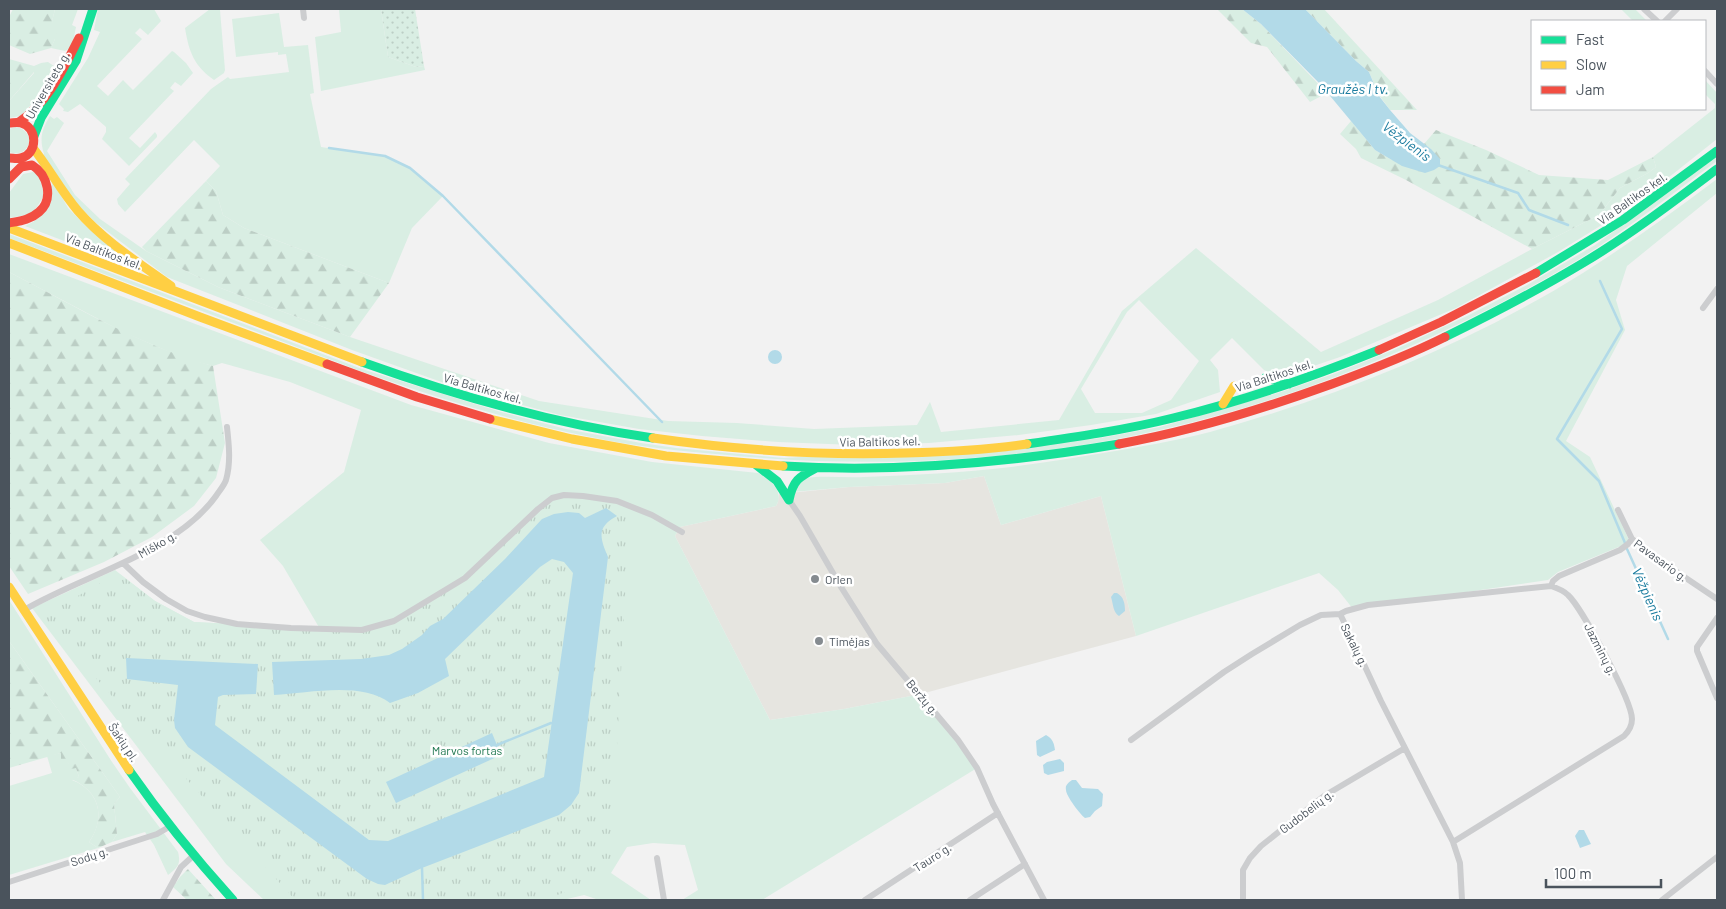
<svg xmlns="http://www.w3.org/2000/svg" width="1726" height="909" viewBox="0 0 1726 909" font-family="Barlow,sans-serif">
<style>
.commercial{fill:#e6e5e0}
.grass{fill:#d9eee3;fill-rule:evenodd}
.forest{fill:url(#forest-firs)}
.park{fill:url(#park-tufts)}
.garden{fill:url(#garden-dots)}
.water{fill:#b2dae8}
.lines{fill:none;stroke-linecap:round;stroke-linejoin:round}
.stream{stroke:#b2dae8;stroke-width:2.5}
.street{stroke:#cccdcf;stroke-width:6}
.fast{stroke:#16e098;stroke-width:9}
.slow{stroke:#ffcf43;stroke-width:9}
.jam{stroke:#f24e42;stroke-width:9}
.poi-dot{fill:#858b90;stroke:#fff;stroke-width:2}
.labels{text-anchor:middle;dominant-baseline:central;stroke-width:5;stroke-linejoin:round;paint-order:stroke}
.street-label{font-size:12px;fill:#4a535c;stroke:#fff}
.poi-label{font-size:12px;fill:#4a535c;stroke:#fff;text-anchor:start}
.park-label{font-size:12px;fill:#217851;stroke:#fff}
.water-label{font-size:14px;font-style:italic;fill:#1b7c9f;stroke:#fff}
</style>
<defs>
<pattern id="forest-firs" width="22" height="20" patternUnits="userSpaceOnUse" patternTransform="scale(1.25)"><rect width="22" height="20" fill="#d9eee3"/><path d="M5 1l3.5 6h-7zM16 11l3.5 6h-7z" fill="#bccec5"/></pattern>
<pattern id="park-tufts" width="24" height="20" patternUnits="userSpaceOnUse" patternTransform="scale(1.25)"><rect width="24" height="20" fill="#d9eee3"/><path d="M3 7l-1-3M5 7V3M7 7l1-3M15 17l-1-3M17 17v-4M19 17l1-3" fill="none" stroke="#bccec5"/></pattern>
<pattern id="garden-dots" width="8" height="8" patternUnits="userSpaceOnUse" patternTransform="scale(1.25)"><rect width="8" height="8" fill="#d9eee3"/><path d="M2 2h.1M6 6h.1" fill="none" stroke="#bccec5" stroke-width="1.8" stroke-linecap="round"/></pattern>
</defs>
<rect width="100%" height="100%" fill="#f2f2f2"/>
<path class="commercial" d="M984,476L1001,525L1101,496L1136,636L921,694L844,709L770,720L675,536L680,527L776,506L778,502L779,494L849,487L945,483Z"/>
<path class="grass" d="M55,9H78L72,25L76,27L72,47L65,51L51,48L55,39L52,21Z
M98,9H154L161,21L148,35L140,28L135,33L142,39L97,86L108,96L123,80L133,90L172,51L174,52L186,63L193,73L181,86L175,82L170,88L174,91L129,138L140,148L155,132L157,135V137L129,166L102,139L106,132V127L80,104L68,112L63,111L64,109L59,104L88,58L100,32L94,30Z
M210,9H235L220,10L225,70L224,73L214,80C194,66 189,52 185,28Z
M339,9H381L388,57L416,67L424,66L425,70L321,91L315,37L341,32Z
M1621,9H1635L1647,21H1633Z
M279,13L284,47L308,45L314,93L310,94L321,147L385,156L410,168L443,196L412,228L389,283L244,228L223,215L216,191L206,181L220,166L194,140L125,212L118,204L117,199L130,184L125,179L211,89L228,77L230,79L289,72L286,54L278,55V52L236,57L232,19Z
M48,62L54,66L55,72L27,110L20,116L9,118V101L34,73V66L41,63Z
M1705,80L1717,93V139L1673,174L1605,223L1558,252L1456,308L1340,357L1287,375L1276,376L1264,370L1232,338L1210,360L1218,370L1220,392L1156,414L1091,425L1019,435L929,443L854,445L778,442L702,436L639,429L560,415L461,389L352,350L167,277L95,222L76,203L43,156L44,154C39,138 42,129 50,116L54,119L57,117L64,123L47,151L75,195L100,219L146,251L218,287L350,337L539,401L668,421L737,423L814,429L917,425L930,402L941,432L1059,420L1122,311L1196,248L1321,352L1438,300L1532,249L1599,215L1620,188L1648,173L1656,167L1653,157L1715,108V104L1705,94ZM1139,300L1199,361L1171,400L1142,413H1095L1081,389L1127,312Z
M16,127C38,131 30,160 9,152V129Z
M1717,156V161C1671,195 1625,231 1576,261C1450,336 1307,396 1164,429C1021,462 872,469 727,455C682,451 636,447 591,437C514,422 438,398 363,372L9,238V234L362,369L501,412L566,429L641,443L676,448L784,458L1095,439L1160,427L1281,392L1336,373L1396,349L1469,315L1527,285L1595,245Z
M34,169L39,173L44,196L32,214L9,218V193L23,174L33,172Z
M1717,179V193L1627,266L1616,300L1625,330L1566,441L1590,457L1629,540L1621,546L1558,572L1548,580L1353,609L1338,590L1319,573L1136,636L1101,496L1001,525L984,476L945,483L849,487L793,492L805,478C824,475 844,478 864,477C913,475 962,473 1011,467C1042,463 1073,458 1103,453C1139,447 1175,441 1210,432C1329,399 1448,352 1555,290C1611,257 1665,218 1717,179Z
M52,180L68,208L85,225L140,270L25,226C49,215 51,205 52,180Z
M9,254L411,405L549,443L652,462L758,473C770,480 785,491 776,506L680,527L675,536L770,720L844,709L921,694L977,768L762,900H682L698,890L685,845L653,843L627,847L611,873L651,900H599L584,895L563,900H264L226,864L32,608L115,570L155,601L194,622L320,629L283,566L260,540L344,472L361,410L290,382L222,363L213,366L186,359L125,333L9,272Z
M9,600L112,762L130,788L178,852C181,864 178,867 168,875L154,845L145,832L112,842L117,834L114,804L120,797L9,641Z
M61,753L68,763L76,768L79,777L72,780C100,791 106,818 89,842L98,848L9,875V786L52,773L47,756Z"/>
<path class="forest" d="M13,9H55L52,21L57,31L55,39L51,48L30,54L9,45V17Z
M1217,9H1242L1261,24L1327,93L1310,102L1267,47L1251,43Z
M1305,9H1324L1417,110H1390L1379,95L1369,72L1356,61Z
M9,59L34,66V72L9,101Z
M1351,121L1375,150L1392,160L1431,149L1424,144L1436,130L1486,150L1539,175L1608,180L1653,157L1656,167L1648,173L1620,188L1599,215L1532,249L1406,180L1361,158L1356,149L1340,134Z
M206,181L216,191L223,215L244,228L389,283L350,337L218,287L146,251L142,247Z
M9,272C75,306 141,346 213,366L225,443L216,478L194,506L152,537L104,562L28,594L9,566Z
M9,641L120,797L114,804L117,834L112,842L98,848L89,842C106,817 100,791 71,779L79,777L76,768L71,769L68,763L61,762V753L9,768Z
M188,869L216,900H187L173,887L180,877Z"/>
<path class="park" d="M552,498L630,507L610,875L544,900H295L41,617L118,573L155,601L194,622L362,630L394,621L465,578Z"/>
<path class="garden" d="M381,9H415L424,66L416,67L388,57Z"/>
<path class="water" d="M1242,9H1305L1356,61L1369,72L1379,96L1390,110L1410,133L1431,149L1440,159V166L1434,170L1425,173L1402,166L1375,150L1321,85L1261,24Z
M768 357a7 7 0 1 1 14 0a7 7 0 1 1-14 0Z
M606,508L617,516C596,527 600,538 608,557L579,793L571,805L559,815L422,868L385,885L378,884L367,879L188,747L175,728L174,720L178,685L127,679L126,658L258,664L256,694L223,695L218,697L215,725L369,840L388,841L544,777L573,573L564,562L552,559L540,567L445,659L449,676L418,693L390,703C362,681 308,693 274,695L272,662L361,659L389,655L402,649L422,635L430,626L443,619L505,559L542,519L554,514L568,512L579,513L585,518Z
M1114,593H1117C1124,597 1125,604 1125,611L1119,616C1113,613 1113,603 1111,597Z
M492,733L501,755L396,803L386,782Z
M1046,735C1053,739 1054,743 1055,750L1040,757L1037,755L1036,741Z
M1060,759L1064,763V771L1048,775L1044,773L1043,765L1047,762Z
M1072,780H1076L1082,788L1098,789L1103,794L1102,806L1095,811L1090,817L1085,818C1080,814 1066,796 1066,790C1065,785 1068,783 1072,780Z
M1579,830H1584L1591,844L1580,848L1575,836Z"/>
<g class="lines">
<path class="stream" d="M329,148L385,156L410,168L443,196L662,422
M1438,165L1518,193L1529,210L1568,225
M1600,281L1622,329L1557,439L1599,481L1625,543
M1627,549L1668,639
M497,745L551,723
M422,868L423,900"/>
<path class="street" d="M303,9L304,18
M1644,9L1657,21
M1665,21L1677,9
M1705,71L1717,84
M1703,308L1717,289
M789,500L800,516L841,587L877,644L958,740L977,768L993,804L1044,900
M1618,510L1632,539L1668,566L1717,599
M123,563L143,582L166,599L187,611L205,617L237,624L291,628L362,630L394,621L465,578L538,509L552,498L564,495L583,496L617,501L652,515L682,532
M1551,586L1553,581L1559,576L1620,550L1628,544L1632,539
M24,610C83,575 175,553 216,496C219,491 224,486 226,480C231,463 229,445 227,427
M1340,614L1346,611L1368,605L1551,586C1557,588 1563,590 1568,595C1582,608 1632,701 1632,719C1632,726 1629,731 1624,736L1453,842
M1717,618L1697,647V651L1717,698
M1131,740L1224,672L1252,654L1300,625L1321,615L1340,614L1347,628L1381,701L1453,842L1460,863L1462,900
M657,858L664,900
M9,882L157,834L169,827
M163,900L181,867L193,856
M865,900L998,813
M970,900L1025,864
M1243,900V870L1250,858L1261,846L1324,796L1405,748
M1662,900L1717,857"/>
<path class="fast" d="M34,136L41,118L76,61L93,9
M1536,273L1623,220L1717,151
M1445,337C1492,314 1538,290 1583,263C1630,235 1673,202 1717,169
M362,362C457,396 554,424 653,438
M1266,377L1289,384
M1027,444C1076,437 1125,430 1173,418C1243,401 1312,377 1379,350
M755,464L777,481L789,500
M783,466C897,473 1007,463 1119,444
M789,500C793,480 799,477 816,468
M129,770C161,816 196,859 233,900"/>
<path class="slow" d="M33,148C49,168 61,191 78,211C104,241 139,263 171,286
M9,228L362,362
M9,243L200,317L327,364
M1223,404L1234,386
M490,419L572,439L666,456L783,466
M653,438C737,450 821,456 906,453C947,452 987,450 1027,444
M9,587L129,770"/>
<path class="jam" d="M19,122C49,102 63,69 79,38
M9,123C13,123 17,122 21,123C38,127 38,154 21,158C17,159 13,158 9,158
M9,179L21,167L32,165C48,175 54,199 39,212C30,220 20,221 9,223
M1379,350L1441,322L1536,273
M327,364L417,397L490,419
M1119,444C1192,431 1263,409 1332,384C1370,370 1409,355 1445,337"/>
</g>
<g class="poi-dot">
<circle cx="815" cy="579" r="5"/>
<circle cx="819" cy="641" r="5"/>
</g>
<g class="labels">
<g class="street-label">
<text transform="translate(47 85) rotate(-60)">Universiteto g.</text>
<text transform="translate(1632 198) rotate(-35)">Via Baltikos kel.</text>
<text transform="translate(104 251) rotate(21)">Via Baltikos kel.</text>
<text transform="translate(1274 375) rotate(-18)">Via Baltikos kel.</text>
<text transform="translate(483 388) rotate(16)">Via Baltikos kel.</text>
<text transform="translate(880 441) rotate(-1)">Via Baltikos kel.</text>
<text transform="translate(157 544) rotate(-30)">Miško g.</text>
<text transform="translate(1661 560) rotate(36)">Pavasario g.</text>
<text transform="translate(1355 645) rotate(64)">Sakalų g.</text>
<text transform="translate(1601 649) rotate(63)">Jazminų g.</text>
<text transform="translate(923 697) rotate(50)">Beržų g.</text>
<text transform="translate(124 742) rotate(56)">Šakių pl.</text>
<text transform="translate(1306 811) rotate(-37)">Gudobelių g.</text>
<text transform="translate(89 856) rotate(-18)">Sodų g.</text>
<text transform="translate(932 857) rotate(-33)">Tauro g.</text>
</g>
<g class="poi-label">
<text x="825" y="579">Orlen</text>
<text x="829" y="641">Timėjas</text>
</g>
<g class="park-label">
<text x="467" y="750">Marvos fortas</text>
</g>
<g class="water-label">
<text x="1353" y="88">Graužės I tv.</text>
<text transform="translate(1407 141) rotate(37)">Vėžpienis</text>
<text transform="translate(1648 594) rotate(66)">Vėžpienis</text>
</g>
</g>
<rect width="1726" height="909" fill="none" stroke="#4a535c" stroke-width="20"/>
<rect x="1531" y="20" width="175" height="90" fill="#ffffff" stroke="#b7babe"/>
<rect x="1541" y="36" width="25" height="8" fill="#16e098" stroke="#b7babe"/>
<text x="1576" y="45" font-size="15" fill="#4a535c">Fast</text>
<rect x="1541" y="61" width="25" height="8" fill="#ffcf43" stroke="#b7babe"/>
<text x="1576" y="70" font-size="15" fill="#4a535c">Slow</text>
<rect x="1541" y="86" width="25" height="8" fill="#f24e42" stroke="#b7babe"/>
<text x="1576" y="95" font-size="15" fill="#4a535c">Jam</text>
<path d="M1546 879v8h115v-8" fill="none" stroke="#4a535c" stroke-width="2.5"/>
<text x="1554" y="879" font-size="15" fill="#4a535c" stroke="#ffffff" stroke-width="4" paint-order="stroke">100 m</text>
</svg>
